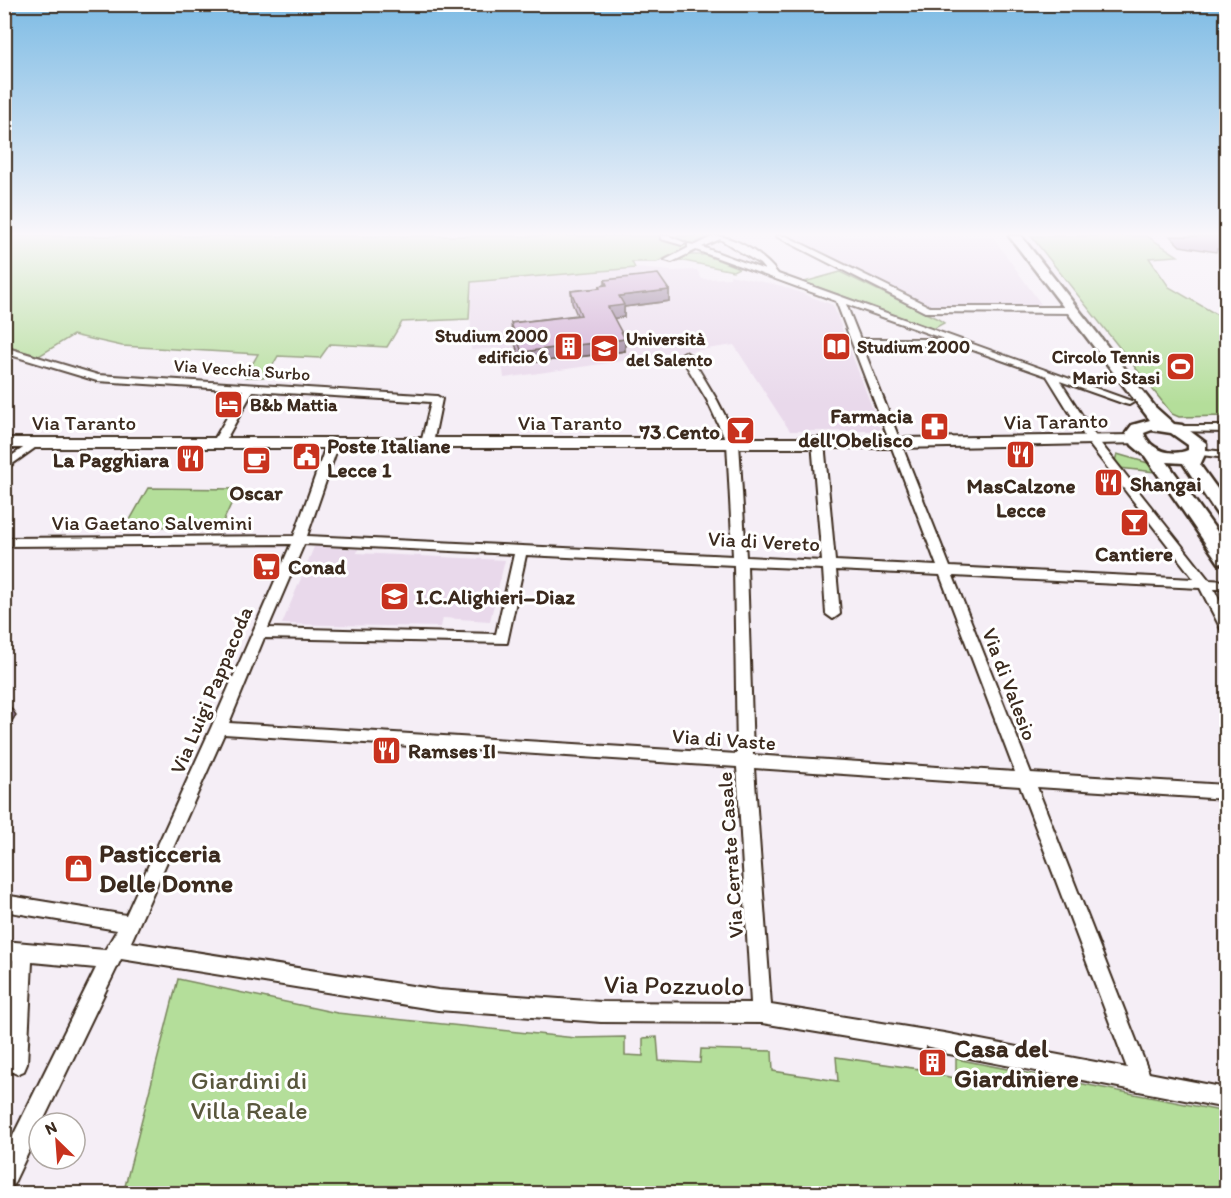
<svg xmlns="http://www.w3.org/2000/svg" width="1231" height="1198" viewBox="0 0 1231 1198" font-family="Itim,sans-serif">
<style>
.built{fill:#e9d9eb}
.green{fill:#b4de9a;stroke:#78845c;stroke-width:1.5}
.lines{fill:none;stroke-linecap:round;stroke-linejoin:round}
.street-casing{stroke:#3b2a1e;stroke-width:4}
.secondary-casing{stroke:#3b2a1e;stroke-width:4}
.primary-casing{stroke:#3b2a1e;stroke-width:5}
.street{fill:#fff;fill-rule:evenodd}
.secondary{fill:#fff;fill-rule:evenodd}
.primary{fill:#fff;fill-rule:evenodd}
.wall{fill:#b090b3;stroke:#3b2a1e;stroke-width:1.5}
.shaded-wall{fill:#907692;stroke:#3b2a1e;stroke-width:1.5}
.building{fill:#cda8d0;stroke:#3b2a1e;stroke-width:1.5}
.labels{text-anchor:middle;dominant-baseline:central;stroke-width:6;stroke-linejoin:round;paint-order:stroke}
.far-poi-label{font-size:18px;font-weight:bold;fill:#3b2a1e;stroke:#fff;text-anchor:start}
.far-street-label{font-size:18px;fill:#3b2a1e;stroke:#fff}
.poi-label{font-size:21px;font-weight:bold;fill:#3b2a1e;stroke:#fff;text-anchor:start}
.street-label{font-size:21px;fill:#3b2a1e;stroke:#fff}
.near-poi-label{font-size:26px;font-weight:bold;fill:#3b2a1e;stroke:#fff;text-anchor:start}
.near-street-label{font-size:26px;fill:#3b2a1e;stroke:#fff}
.near-park-label{font-size:26px;fill:#59573d;stroke:#fff}
</style>
<rect width="100%" height="100%" fill="#f5eef6"/>
<filter id="ink" filterUnits="userSpaceOnUse"><feTurbulence type="fractalNoise" baseFrequency=".0167" numOctaves="2"/><feDisplacementMap in="SourceGraphic" scale="12" xChannelSelector="R" yChannelSelector="G"/><feConvolveMatrix kernelMatrix="1 2 1 2 8 2 1 2 1" color-interpolation-filters="sRGB"/></filter>
<g filter="url(#ink)">
<path class="built" d="M789,236H992L1041,304L1034,307H932Z
M635,268L672,271L697,270L702,279L730,278V275L782,286L833,305L881,431H790L734,345L504,378L500,348L471,350L470,282Z
M314,547L358,549L357,553L505,560L490,621L443,618L441,627L282,624Z"/>
<path class="green" d="M5,236H711L657,262H632L635,268L471,282L469,319L402,322L387,347L330,344L320,358L278,356L266,377H245L258,354L122,346L73,335L39,356L5,346Z
M1031,236H1147L1178,256L1149,258L1169,287L1226,320V416L1179,417L1172,414Z
M689,255H705L739,268L733,271L679,260Z
M840,272L938,319L944,323L933,329L804,282Z
M1117,454L1148,463L1156,472L1119,468L1115,461Z
M148,488L238,489L221,526L126,527Z
M178,979L337,1013L576,1038L625,1037V1055L643,1056V1038L657,1037L659,1061L700,1063L701,1049L772,1051L773,1071L838,1081L836,1057L926,1070V1073L956,1078V1059L1226,1112V1193L123,1194Z"/>
<g class="lines">
<defs>
<path id="street" d="M661,236H669L686,243L682,245L661,239Z
M714,236C736,236 765,256 778,274L1134,402L1129,405L1125,404L1060,381L1098,440L1209,580L1226,581V589H1214L1226,614V631L1221,629L1200,588L953,576L1031,773L1226,785V799L1037,787L1149,1073L1226,1088V1108L944,1053L762,1023L601,1022L438,1010L121,959L42,1123H39V1130L12,1187L4,1190V1154L96,968L32,962L27,1064L24,1071L17,1074L10,1071L7,1064L13,960L4,959V941L105,950L117,930L4,911V895L126,915L211,728L291,544L4,546V538L294,536L327,443L333,440L339,443L307,536L733,556L727,443L707,400L680,355L685,352L690,355L717,400L739,443L746,557L822,561L812,442L818,439L824,442L835,561L937,566L836,301L696,250L672,262L665,260L688,248V244L695,245ZM720,239L760,264L765,270L702,247ZM846,304L944,339H860ZM953,343L1047,376L1089,444L1194,579L950,567L862,345H949ZM304,544L514,554L496,634L268,628ZM526,555L734,565L737,754L229,723L264,638L507,643ZM747,566L823,569L826,614L833,619L840,614L836,570L940,575L1015,772L753,755ZM224,734L737,767L751,1003L601,1002L438,990L131,942ZM754,768L1020,786L1127,1068L944,1033L771,1005Z
M776,236H786L930,307H1072L1077,310L1072,313L925,312Z
M4,347L98,375L437,396L442,399L433,443L427,446L421,443L431,402L253,391L224,443L218,446L212,443L243,390L97,381L4,353Z
M1176,426H1226V432L1172,431L1171,429Z
M35,440L41,443L39,445L4,470V461Z
M1197,449L1226,452V458L1193,454V450Z"/>
<path id="secondary" d="M1136,435L1142,437L1144,440L1142,443L896,448H4V438H896Z"/>
<path id="primary" d="M1009,236H1021L1155,407L1174,424L1182,425L1206,443V452L1200,465L1226,501V519L1219,517L1183,463L1167,462L1226,544V564L1219,563L1145,456L1132,445L1126,433L1132,425L1150,420ZM1152,430L1171,433L1188,445V450C1172,457 1149,450 1144,433Z"/>
</defs>
<use href="#street" class="street-casing"/>
<use href="#secondary" class="secondary-casing"/>
<use href="#primary" class="primary-casing"/>
<use href="#street" class="street"/>
<use href="#secondary" class="secondary"/>
<use href="#primary" class="primary"/>
</g>
<path class="wall" d="M1170,236H1227V249H1217L1216,252L1180,246Z
M605,280L669,290V301L624,307V317L614,318L625,351L522,364L512,335L511,323L577,315L572,303L571,291L599,288V286L605,285Z
M927,1047L944,1070L941,1075L926,1073L924,1052Z"/>
<path class="shaded-wall" d="M669,290V301L624,307V317L608,319V307L619,296Z
M625,339V351L522,364V352Z
M4,698L16,715L4,733Z"/>
<path class="building" d="M658,274L669,290L619,296L624,305L608,307L625,339L522,352L511,323L581,315L571,291L600,288L599,286L607,285L605,280Z
M927,1047L944,1051V1070L929,1068Z"/>
</g>
<linearGradient id="sky" x2="0" y2="1"><stop stop-color="#7dbbe4"/><stop offset="0.58" stop-color="#faf7fb"/><stop offset="1" stop-color="#faf7fb" stop-opacity="0"/></linearGradient>
<rect width="1231" height="404" fill="url(#sky)"/>
<defs>
<symbol id="building-square" viewBox="-11 -11 22 22"><rect x="-9" y="-9" width="18" height="18" rx="4" fill="#c8321e" stroke="#fff"/><path d="M-4-6H4V6H1V3H-1V6H-4ZM-2.5-4.3h1.7v1.8h-1.7ZM.8-4.3h1.7v1.8H.8ZM-2.5-1h1.7V.8h-1.7ZM.8-1h1.7V.8H.8Z" fill="#fff"/></symbol>
<symbol id="library-square" viewBox="-11 -11 22 22"><rect x="-9" y="-9" width="18" height="18" rx="4" fill="#c8321e" stroke="#fff"/><path d="M-6-4Q-3-5.5-.7-3.5V5Q-3 3-6 4ZM6-4Q3-5.5 .7-3.5V5Q3 3 6 4Z" fill="#fff"/></symbol>
<symbol id="university-square" viewBox="-11 -11 22 22"><rect x="-9" y="-9" width="18" height="18" rx="4" fill="#c8321e" stroke="#fff"/><path d="M0-5L7-2L0 1L-7-2ZM-4 1L0 2.5L4 1V4Q0 6-4 4Z" fill="#fff"/></symbol>
<symbol id="stadium-square" viewBox="-11 -11 22 22"><rect x="-9" y="-9" width="18" height="18" rx="4" fill="#c8321e" stroke="#fff"/><path d="M0-5a6.5 5 0 1 0 0 10a6.5 5 0 1 0 0-10ZM-3.5-1.8h7v3.6h-7Z" fill="#fff"/></symbol>
<symbol id="hotel-square" viewBox="-11 -11 22 22"><rect x="-9" y="-9" width="18" height="18" rx="4" fill="#c8321e" stroke="#fff"/><path d="M-6-4.5h1.5V1H6V5H4.5V3h-9V5H-6ZM-4 0a1.8 1.8 0 1 1 3.6 0ZM.5 0V-2.5h3Q6-2.5 6 0Z" fill="#fff"/></symbol>
<symbol id="pharmacy-square" viewBox="-11 -11 22 22"><rect x="-9" y="-9" width="18" height="18" rx="4" fill="#c8321e" stroke="#fff"/><path d="M-2-6h4v4h4v4h-4v4h-4v-4h-4v-4h4Z" fill="#fff"/></symbol>
<symbol id="bar-square" viewBox="-11 -11 22 22"><rect x="-9" y="-9" width="18" height="18" rx="4" fill="#c8321e" stroke="#fff"/><path d="M-6-5H6L.8 .8V4.5H3.5V6h-7V4.5H-.8V.8Z" fill="#fff"/></symbol>
<symbol id="restaurant-square" viewBox="-11 -11 22 22"><rect x="-9" y="-9" width="18" height="18" rx="4" fill="#c8321e" stroke="#fff"/><path d="M-5-6h1v4h1v-4h1v4h1v-4h1v5L-1.5 .5V6h-2V.5L-5-1ZM5-6V6H3V1.5H1.5Q1.5-4 5-6Z" fill="#fff"/></symbol>
<symbol id="civic-square" viewBox="-11 -11 22 22"><rect x="-9" y="-9" width="18" height="18" rx="4" fill="#c8321e" stroke="#fff"/><path d="M-.6-6.5H3V-4.5H.6V-3L4-1V1h2V6H-6V1h2V-1L-.6-3ZM-1.2 2.5V6h2.4V2.5Z" fill="#fff"/></symbol>
<symbol id="cafe-square" viewBox="-11 -11 22 22"><rect x="-9" y="-9" width="18" height="18" rx="4" fill="#c8321e" stroke="#fff"/><path d="M-5.5-4.5H6V0H3Q3 3.5 0 3.5H-2.5Q-5.5 3.5-5.5 0ZM3-3.2v2h1.7v-2ZM-6 4.5H4V6H-6Z" fill="#fff"/></symbol>
<symbol id="supermarket-square" viewBox="-11 -11 22 22"><rect x="-9" y="-9" width="18" height="18" rx="4" fill="#c8321e" stroke="#fff"/><path d="M-6-5.5h2.5l.6 2H6L4.5 2H-2.5L-4.4-4H-6ZM-1.5 3.2a1.3 1.3 0 1 0 .1 0ZM3 3.2a1.3 1.3 0 1 0 .1 0Z" fill="#fff"/></symbol>
<symbol id="school-square" viewBox="-11 -11 22 22"><rect x="-9" y="-9" width="18" height="18" rx="4" fill="#c8321e" stroke="#fff"/><path d="M0-5L7-2L0 1L-7-2ZM-4 1L0 2.5L4 1V4Q0 6-4 4Z" fill="#fff"/></symbol>
<symbol id="shop-square" viewBox="-11 -11 22 22"><rect x="-9" y="-9" width="18" height="18" rx="4" fill="#c8321e" stroke="#fff"/><path d="M-5-2.5h2.3a2.7 3.5 0 0 1 5.4 0H5L5.5 6h-11ZM-1.5-2.5h3a1.5 2.3 0 0 0-3 0Z" fill="#fff"/></symbol>
</defs>
<g fill-rule="evenodd">
<use href="#building-square" x="552" y="330" width="33" height="33"/>
<use href="#library-square" x="820" y="330" width="33" height="33"/>
<use href="#university-square" x="588" y="332" width="33" height="33"/>
<use href="#stadium-square" x="1164" y="350" width="33" height="33"/>
<use href="#hotel-square" x="212" y="388" width="33" height="33"/>
<use href="#pharmacy-square" x="918" y="410" width="33" height="33"/>
<use href="#bar-square" x="724" y="414" width="33" height="33"/>
<use href="#restaurant-square" x="1004" y="438" width="33" height="33"/>
<use href="#civic-square" x="290" y="440" width="33" height="33"/>
<use href="#restaurant-square" x="174" y="442" width="33" height="33"/>
<use href="#cafe-square" x="240" y="444" width="33" height="33"/>
<use href="#restaurant-square" x="1092" y="466" width="33" height="33"/>
<use href="#bar-square" x="1118" y="506" width="33" height="33"/>
<use href="#supermarket-square" x="250" y="550" width="33" height="33"/>
<use href="#school-square" x="378" y="580" width="33" height="33"/>
<use href="#restaurant-square" x="370" y="734" width="33" height="33"/>
<use href="#shop-square" x="62" y="852" width="33" height="33"/>
<use href="#building-square" x="916" y="1046" width="33" height="33"/>
</g>
<g class="labels">
<g class="far-poi-label">
<text x="548" y="336" text-anchor="end">Studium 2000<tspan x="548" dy="21">edificio 6</tspan></text>
<text x="626" y="339">Università<tspan x="626" dy="21">del Salento</tspan></text>
<text x="857" y="347">Studium 2000</text>
<text x="1160" y="357" text-anchor="end">Circolo Tennis<tspan x="1160" dy="21">Mario Stasi</tspan></text>
<text x="250" y="405">B&amp;b Mattia</text>
</g>
<g class="far-street-label">
<text transform="translate(242 370) rotate(4)">Via Vecchia Surbo</text>
</g>
<g class="poi-label">
<text x="913" y="415" text-anchor="end">Farmacia<tspan x="913" dy="24">dell'Obelisco</tspan></text>
<text x="720" y="431" text-anchor="end">73 Cento</text>
<text x="327" y="445">Poste Italiane<tspan x="327" dy="24">Lecce 1</tspan></text>
<text x="169" y="459" text-anchor="end">La Pagghiara</text>
<text x="1130" y="483">Shangai</text>
<text x="1021" y="485" text-anchor="middle">MasCalzone<tspan x="1021" dy="24">Lecce</tspan></text>
<text x="256" y="492" text-anchor="middle">Oscar</text>
<text x="1134" y="553" text-anchor="middle">Cantiere</text>
<text x="288" y="566">Conad</text>
<text x="416" y="596">I.C.Alighieri–Diaz</text>
<text x="408" y="750">Ramses II</text>
</g>
<g class="street-label">
<text transform="translate(1056 421) rotate(-1)">Via Taranto</text>
<text x="84" y="422">Via Taranto</text>
<text x="570" y="422">Via Taranto</text>
<text x="152" y="522">Via Gaetano Salvemini</text>
<text transform="translate(764 541) rotate(3)">Via di Vereto</text>
<text transform="translate(1010 684) rotate(69)">Via di Valesio</text>
<text transform="translate(211 690) rotate(-67)">Via Luigi Pappacoda</text>
<text transform="translate(724 739) rotate(4)">Via di Vaste</text>
<text transform="translate(730 855) rotate(-94)">Via Cerrate Casale</text>
</g>
<g class="near-poi-label">
<text x="99" y="853">Pasticceria<tspan x="99" dy="30">Delle Donne</tspan></text>
<text x="954" y="1048">Casa del<tspan x="954" dy="30">Giardiniere</tspan></text>
</g>
<g class="near-street-label">
<text transform="translate(674 985) rotate(1)">Via Pozzuolo</text>
</g>
<g class="near-park-label">
<text x="249" y="1080">Giardini di<tspan x="249" dy="30">Villa Reale</tspan></text>
</g>
</g>
<rect width="1231" height="1198" fill="none" stroke="#fff" stroke-width="24"/>
<rect x="12" y="12" width="1207" height="1174" fill="none" stroke="#3b2a1e" stroke-width="2" filter="url(#ink)"/>
<g transform="translate(57 1141) rotate(335)"><circle r="28" fill="#ffffff" stroke="#b1aaa5" stroke-width="1.5"/>
<path d="M0-4.5L10 22L0 15L-10 22Z" fill="#c8321e"/>
<text y="-9" font-size="16" font-weight="bold" text-anchor="middle" fill="#3b2a1e">N</text>
</g>
</svg>
